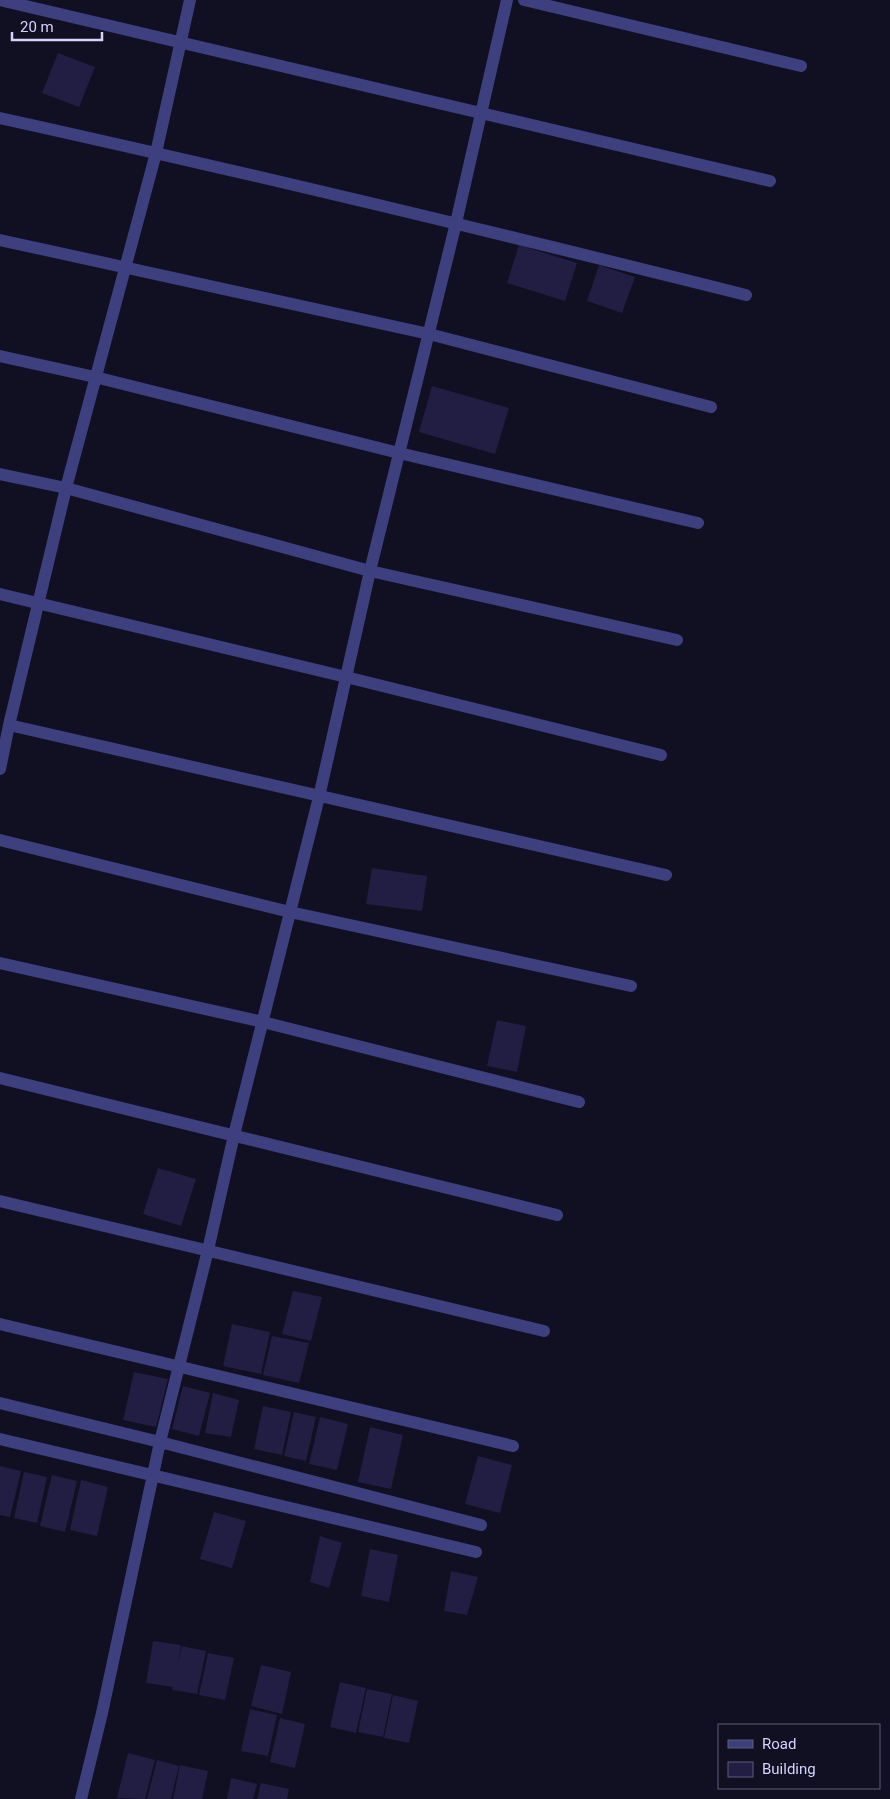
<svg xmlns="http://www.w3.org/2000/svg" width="890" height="1799" viewBox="0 0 890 1799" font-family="Roboto,sans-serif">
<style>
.building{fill:#221d42}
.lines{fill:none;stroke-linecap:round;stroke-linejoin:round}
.street{stroke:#3e3f7e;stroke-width:12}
</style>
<rect width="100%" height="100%" fill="#110f22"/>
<path class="building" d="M58,53L95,67L79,107L42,93Z
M519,245L577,263L565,301L507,283Z
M599,265L635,277L622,313L587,301Z
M432,386L509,408L495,454L419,432Z
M372,868L427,876L422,911L366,904Z
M497,1020L526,1026L517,1072L487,1066Z
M158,1168L196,1179L181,1226L143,1214Z
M293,1291L322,1297L311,1341L282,1334Z
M232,1324L270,1332L261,1374L223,1366Z
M272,1336L309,1343L299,1383L263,1375Z
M134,1372L168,1379L156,1427L123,1420Z
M183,1386L210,1393L199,1436L172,1429Z
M213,1393L239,1400L231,1437L205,1433Z
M263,1406L291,1412L282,1455L254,1449Z
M294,1412L316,1417L306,1461L284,1456Z
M320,1417L348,1424L337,1470L309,1464Z
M370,1427L403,1435L391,1489L358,1482Z
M478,1456L512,1465L500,1513L465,1504Z
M0,1466L21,1471L10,1517L0,1515Z
M24,1472L47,1477L37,1523L14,1518Z
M52,1475L77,1481L65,1532L40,1526Z
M81,1480L108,1487L97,1536L70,1530Z
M214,1512L246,1521L232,1568L200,1559Z
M320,1536L342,1543L329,1588L310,1582Z
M370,1549L398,1555L389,1602L361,1596Z
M451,1571L478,1577L467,1615L444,1611Z
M153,1641L181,1645L178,1663L182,1646L206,1651L197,1694L172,1690L173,1687L146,1683Z
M208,1653L234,1658L225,1700L199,1695Z
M261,1665L291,1672L282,1714L251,1706Z
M340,1682L366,1688L356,1733L330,1727Z
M367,1689L392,1694L383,1737L358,1732Z
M393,1695L418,1701L409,1743L384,1738Z
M250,1709L277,1715L268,1756L241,1751Z
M280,1718L305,1724L295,1768L270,1762Z
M128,1753L155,1760L145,1799L117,1798Z
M157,1760L179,1766L171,1799H147Z
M180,1765L208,1771L202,1799H173Z
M231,1778L257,1784L253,1799H227Z
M261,1783L289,1789L287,1799H257Z"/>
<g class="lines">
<path class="street" d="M0,0L770,181
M524,0L801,66
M0,118C250,173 498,233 746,295
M0,240L429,334L711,407
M0,356L95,377L399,453L698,523
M0,474L66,488L370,571L677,640
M0,594L346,677L661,755
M9,725L666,875
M0,769L9,725L66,488L156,153L190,0
M0,840L290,912L631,986
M0,963L263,1022L579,1102
M0,1078L557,1215
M0,1201L544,1331
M0,1324L513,1446
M0,1403L160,1442L481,1525
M0,1439L476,1552
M81,1799L102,1713L160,1442L208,1250L234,1135L319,797L370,571L456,223L507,0"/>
</g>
<rect x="718" y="1724" width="162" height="65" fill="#110f22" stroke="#5f5d79"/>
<rect x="728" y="1740" width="25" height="8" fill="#3e3f7e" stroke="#5f5d79"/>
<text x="762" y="1749" font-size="15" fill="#d5d3fc">Road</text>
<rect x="728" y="1762" width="25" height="15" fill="#221d42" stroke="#5f5d79"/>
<text x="762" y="1774" font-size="15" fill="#d5d3fc">Building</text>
<path d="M12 32v8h90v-8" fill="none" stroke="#d5d3fc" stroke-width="2.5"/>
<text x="20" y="32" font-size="15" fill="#d5d3fc" stroke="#110f22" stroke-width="4" paint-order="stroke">20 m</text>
</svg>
